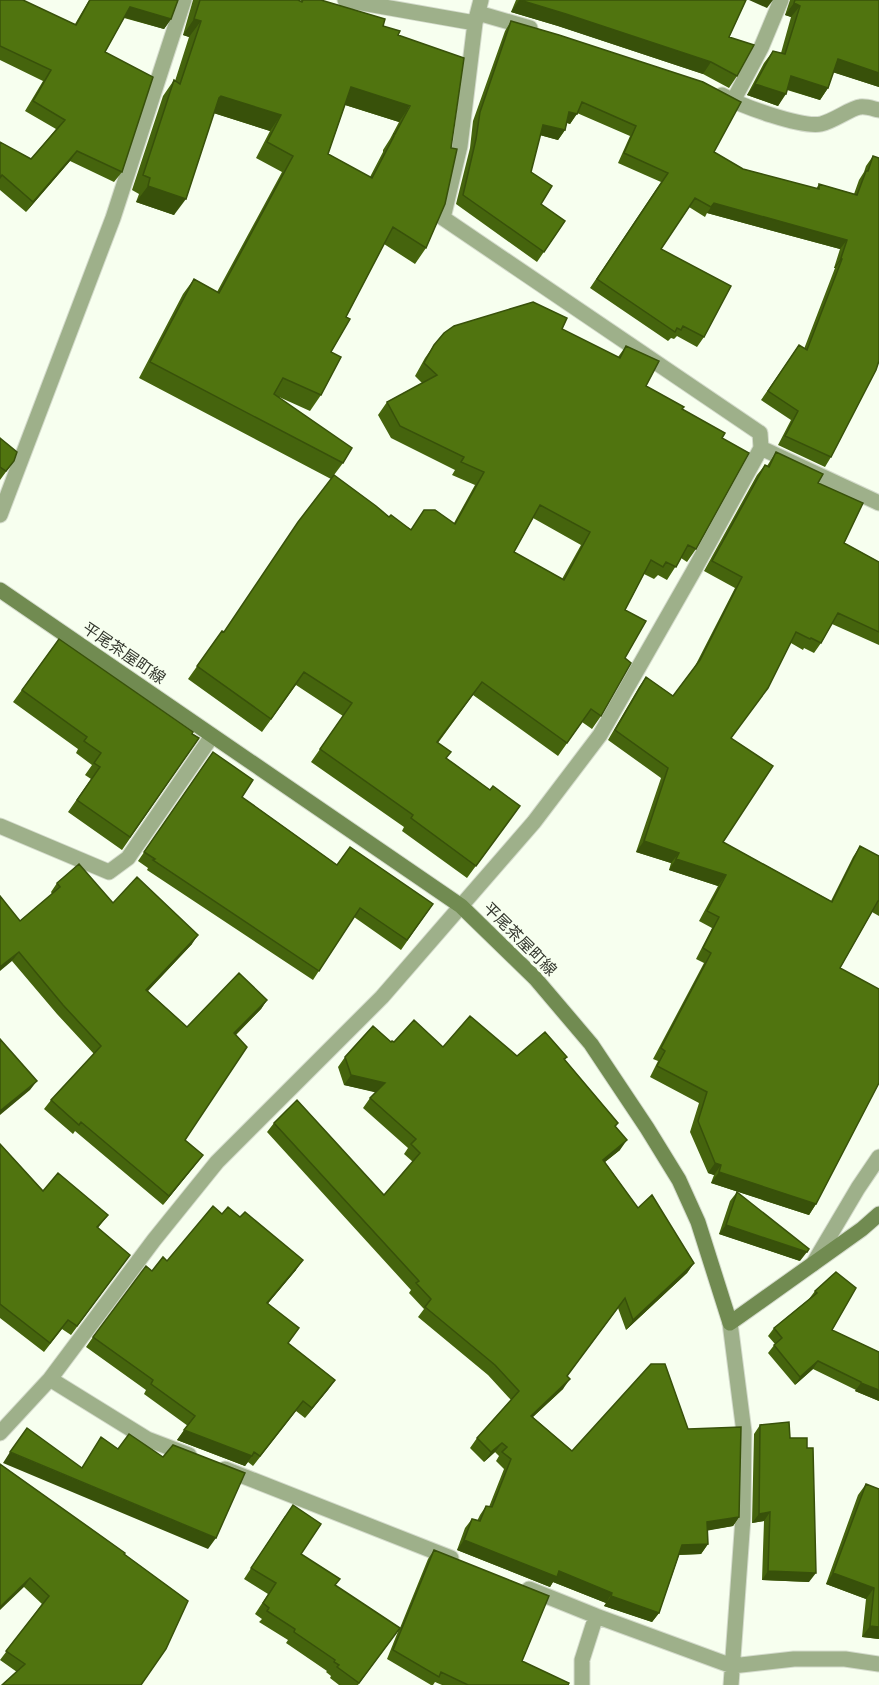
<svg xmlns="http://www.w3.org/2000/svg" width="879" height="1685" viewBox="0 0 879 1685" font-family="Roboto,'Noto Sans JP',sans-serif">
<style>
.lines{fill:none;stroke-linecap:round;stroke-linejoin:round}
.minor-casing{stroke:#d4dbcc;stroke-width:17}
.secondary-casing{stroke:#d4dbcc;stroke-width:17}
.minor{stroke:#9eb08a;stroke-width:15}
.secondary{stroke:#718b51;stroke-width:15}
.wall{fill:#45640d;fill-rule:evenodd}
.shaded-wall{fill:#38510a}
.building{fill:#50740f;stroke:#38510a;stroke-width:1.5;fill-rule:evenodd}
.labels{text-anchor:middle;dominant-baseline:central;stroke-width:6;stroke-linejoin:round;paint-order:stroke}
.street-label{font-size:16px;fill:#33372d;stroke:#f7ffef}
</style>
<rect width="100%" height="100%" fill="#f7ffef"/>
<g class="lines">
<defs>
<path id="minor" d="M345,0L475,23
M478,13L530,28
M722,95C741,106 802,128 821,124C834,121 851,108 860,107C866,106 874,109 879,110
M733,101L761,48L781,0
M761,448L879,503
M0,515L113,218L184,0
M0,826L109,872L128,858L212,736
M813,1264L858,1188L879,1157
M730,1323L744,1432L743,1518L731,1685
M50,1379L147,1439L189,1455
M0,1433L50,1379L154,1240L217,1162L382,997L534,822L600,735L693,572L761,448L760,433L443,218L460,146L475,23L481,0
M225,1469L451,1558
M529,1589L596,1616L732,1666L794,1659H845L879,1664
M582,1685V1660L596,1616"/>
<path id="secondary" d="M0,590L461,906L535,978L591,1044L647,1128L679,1180L698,1222L730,1323L862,1229L879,1214"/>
</defs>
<use href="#minor" class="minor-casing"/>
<use href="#secondary" class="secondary-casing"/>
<use href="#minor" class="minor"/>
<use href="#secondary" class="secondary"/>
</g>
<path class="wall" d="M0,0L75,24L89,0H178L171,19L164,29L124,18L105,52L122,172L114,182L70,161L26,212L0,190V142L31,159L56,129L25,111L43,81L0,60Z
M193,0H298L300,1L301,0H321L383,26L398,35L426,248L415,264L384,244L346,317L331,352L321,395L310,411L279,397L343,463L331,479L139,378L183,294L194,279L217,292L282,172L256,158L270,131L214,113L174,215L136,202L139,194L132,190L163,96L174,80L175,81L189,37L183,35ZM345,105L399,122L390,139L383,150V152L370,177L328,154Z
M516,0H746L729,37L737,76L729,88L703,74L558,26L511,12Z
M790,0H879V87L833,72L828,88L820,100L787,90L778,106L747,95L764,63L773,51L781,53L791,17L785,15Z
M511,21L714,152L743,169L816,189L819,184L854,194L859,180L864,172L866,166L873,156L831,457L825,467L778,445L791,420L761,400L799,345L804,349L835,268H834L840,249L707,213L705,217L689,207L661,249L704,337L697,347L677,336L674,339L671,338L668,341L590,288L661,182L618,163L630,136L577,113L570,124L567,123L565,130L558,140L540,135L531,172L541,204L565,221L537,262L456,204L470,148L473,121L505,31Z
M562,329L618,357L626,346L646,386L682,409L722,438L696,549L687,562L681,558L667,580L658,575L654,579L644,574L625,610V658L601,716L592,729L582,722L558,756L473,695L438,743L446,758L490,790L520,806L467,878L402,831L404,827L311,762L343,716L296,685L262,732L188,679L222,631L224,632L389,517L411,529L454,523L475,485L452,475L455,470L391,438L378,415L387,402L422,383L415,376L425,358L434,345ZM533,518L581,545L562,579L514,552Z
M0,438L14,461L0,480Z
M776,452L818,483L844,543L879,562V645L832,624L821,643L814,653L804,648L803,650L791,643L731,738L723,842L831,901L853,857L860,846L879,856V916L872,912L840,968L816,1204L809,1215L711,1183L714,1175L708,1173L690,1132L699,1103L650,1077L658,1061L653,1059L704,963L696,959L712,928L699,921L718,886L669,870L671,863L636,852L661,778L608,740L639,687L646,677L673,696L694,668L735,588L704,571L757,475L765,465L767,466Z
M59,639L199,738L122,850L68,812L91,779L85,775L92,765L76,753L78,749L13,702Z
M213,752L242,797L337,865L433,904L401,950L354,917L313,980L147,870L148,868L138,861Z
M57,883L113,903L192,944L148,991L187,1027L267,1000L261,1009L236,1035L185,1140L196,1164L163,1205L75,1131L73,1134L44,1109L51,1100L94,1054L57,1014L12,961L20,921L52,894L51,892Z
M391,1042L443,1047L517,1056L567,1057L565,1060L618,1123L616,1126L620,1150L605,1162L638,1208L694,1263L687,1273L626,1330L618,1308L567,1376L563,1389L533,1417L572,1451L688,1429L739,1517L733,1526L708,1530V1544L701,1554L679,1555L659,1613L652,1622L604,1606L606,1603L553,1582L550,1587L457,1550L465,1528L472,1519L477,1521L480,1515L486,1506L489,1507L504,1469L496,1461L499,1456L495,1452L484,1462L470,1448L477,1438L511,1400L488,1375L418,1317L424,1309L409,1293L411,1290L267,1132L274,1123L384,1195L413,1162L404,1154L408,1148L363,1108L370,1098L376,1092L344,1085L338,1067L345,1057Z
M0,1144L43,1191L108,1215L98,1228L130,1255L71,1335L62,1329L44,1352L0,1318Z
M737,1192L800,1261L719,1234L730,1201Z
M222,1214L296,1270L268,1303L288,1343L335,1380L305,1418L296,1411L253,1466L248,1462L245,1466L177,1440L188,1426L144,1394L146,1390L86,1347L93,1337L152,1271L167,1261Z
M836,1272L832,1330L879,1352V1401L855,1391L856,1390L813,1369L795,1385L768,1353L775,1344L768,1336L774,1328L809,1299L815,1291Z
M760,1425L790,1438L809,1582L762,1580L764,1521L752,1523L754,1434Z
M0,1464L124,1554L188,1601L17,1672L0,1660L42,1604L24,1587Z
M866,1484L879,1489V1639L862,1637L866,1599L826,1584L858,1495Z
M285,1516L301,1554L335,1585L400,1628L428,1559L434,1550L522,1661L568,1685H442L435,1682L433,1685H431L387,1659L399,1629L358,1685H339L330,1678L331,1676L326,1672L327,1671L286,1643L288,1640L259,1622L262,1619L255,1614L268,1594L244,1579Z"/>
<path class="shaded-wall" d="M519,0L566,14L711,62L703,74L558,26L511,12Z
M749,0H773L767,8Z
M794,3L800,6L791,17L785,15Z
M130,7L171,19L164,29L123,17Z
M194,19L201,21L189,37L183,35Z
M838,59L879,73V87L829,71Z
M791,76L828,88L820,100L783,88Z
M755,84L786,94L778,106L747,95Z
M351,87L410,106L399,122L339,103Z
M221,96L281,115L270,131L210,112Z
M569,112L577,114L570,124L563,121Z
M543,125L565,130L558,140L536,134Z
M77,151L70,161L26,212L33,202Z
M148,186L186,199L174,215L136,202Z
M714,203L847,240L840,249L707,213Z
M841,258L842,259L835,268H834Z
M644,841L679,853L671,863L636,852Z
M676,859L726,875L718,886L669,870Z
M198,935L192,944L140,999L146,990Z
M19,952L12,961L0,971V967Z
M267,1000L261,1009L228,1042L234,1033Z
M351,1075L385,1083L378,1093L344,1085Z
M37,1081L30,1090L0,1115V1111Z
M627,1140L620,1150L596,1169L603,1160Z
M203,1155L196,1164L163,1205L169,1196Z
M715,1163L721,1165L714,1175L708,1173Z
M719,1172L816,1204L809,1215L711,1183Z
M726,1225L807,1252L800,1261L719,1234Z
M303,1260L296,1270L260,1313L267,1303Z
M694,1263L687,1273L626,1330L633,1320Z
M818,1361L813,1369L795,1385L800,1377Z
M570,1379L563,1389L524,1425L531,1416Z
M335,1380L328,1390L305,1418L312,1408Z
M861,1383L879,1390V1401L855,1391Z
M184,1430L252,1456L245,1466L177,1440Z
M502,1443L495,1452L484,1462L491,1452Z
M10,1452L216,1538L208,1549L3,1463Z
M770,1512L764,1521L752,1523L759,1514Z
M739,1517L733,1526L700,1532L707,1522Z
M464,1540L559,1571L612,1593L606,1603L553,1582L550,1587L457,1550Z
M708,1544L701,1554L675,1555L682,1545Z
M768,1571L816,1573L809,1582L762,1580Z
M833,1573L874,1588L866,1599L826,1584Z
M30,1578L24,1587L0,1610V1607Z
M611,1596L659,1613L652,1622L604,1606Z
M870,1626L879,1627V1639L862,1637Z"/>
<path class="building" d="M0,0H23L76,25L90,0H178L171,19L130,7L105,52L153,77L122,172L77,151L33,202L2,175L0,178V142L31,159L65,120L33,101L51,70L0,46Z
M200,0H298L302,2L303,0H321L385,19L383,26L400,31L398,35L464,58L451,148L457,149L445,204L426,248L393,227L346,317L350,319L331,352L341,357L321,395L283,378L274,394L352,448L343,463L150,362L194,279L219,293L293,156L267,142L281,115L221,96L219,98L186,199L148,186L150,178L143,175L174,80L180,84L201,21L194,19ZM351,87L410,106L395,134H394V136L372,178L328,154Z
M520,0H746L729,37L754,45L737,76L711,62L566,14Z
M795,0H879V73L838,59L828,88L791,76L786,94L755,84L773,51L785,54L800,6L794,3Z
M511,21L559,35L703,82L741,102L714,152L743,169L819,189V184L857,195L866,171H868L873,156L879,158V361L876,370L831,457L785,436L798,411L768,391L799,345L807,350L842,259L841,258L847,240L714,203L711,207L695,198L661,249L731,286L704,337L683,326L681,330L677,328L675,332L597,279L668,173L624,153L636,126L582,102L577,114L569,112L565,130L543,125L531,172L552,186L541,204L565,221L544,252L463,195L476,139L480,112Z
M533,302L567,318L562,329L620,358L626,346L659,361L646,386L684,407L682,409L725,433L722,438L749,453L696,549L688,545L676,567L666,562L663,567L651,560L625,610L646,621L625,658L631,663L601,716L591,709L567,743L482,682L437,742L451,752L446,758L490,790L493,786L520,806L476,866L411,818L413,815L320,749L352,703L304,672L271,719L197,666L222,631L224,632L298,522L334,475L376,506L389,517L391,515L411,530L424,510H435L455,524L484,472L461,462L464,457L400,426L387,402L437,375L424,363L434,345L444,333L454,326ZM540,505L590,532L564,580L514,552Z
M0,438L17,452L14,461L6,471L0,467Z
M776,452L823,474L818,483L863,503L844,543L879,562V632L838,613L821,643L811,638L810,639L796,632L768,688L731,738L773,766L723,842L832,902L860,846L879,856V901H878L840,968L879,989V1083L816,1204L719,1172L721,1165L715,1163L698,1121L707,1092L657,1066L665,1051L661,1048L711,953L703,948L719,917L707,911L726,875L676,859L679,853L644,841L668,768L615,730L646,677L673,696L700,660L742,577L712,561L765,465L769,467Z
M59,639L193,732L192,734L199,738L130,837L77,800L100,767L94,763L101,753L84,741L87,737L22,690Z
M213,752L253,780L242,797L337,865L350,847L433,904L407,940L360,908L319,971L153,860L155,859L144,852Z
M79,864L113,903L137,877L198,935L146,990L187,1027L239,973L267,1000L234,1033L247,1047L185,1140L203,1155L169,1196L81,1122L79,1125L51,1100L101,1046L63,1005L19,952L0,967V896L20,921L60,887L57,883Z
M470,1016L517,1056L545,1032L567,1057L564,1059L618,1123L615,1126L627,1140L603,1160L638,1208L652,1195L694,1263L633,1320L625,1298L567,1376L570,1379L531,1416L572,1451L651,1364H665L688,1429L741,1427L739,1517L707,1522L708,1544L682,1545L659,1613L611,1596L612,1593L559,1571L557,1577L464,1540L472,1519L480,1521L486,1506L492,1507L511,1459L502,1452L507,1447L502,1443L491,1452L477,1438L519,1391L495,1365L425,1307L431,1299L416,1283L419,1281L274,1123L297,1100L384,1195L420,1153L411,1144L416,1139L370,1098L385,1083L351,1075L345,1057L373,1026L391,1042L392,1041L394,1042L414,1020L443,1047Z
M0,1039L37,1081L0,1111Z
M0,1144L43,1191L58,1173L108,1215L97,1227L130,1255L77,1326L68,1320L50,1343L0,1304Z
M737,1192L809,1249L807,1252L726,1225Z
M213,1206L222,1214L228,1207L240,1217L245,1212L303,1260L267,1303L299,1328L288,1343L335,1380L312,1408L303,1401L260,1456L254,1452L252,1456L184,1430L195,1416L151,1384L153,1380L93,1337L146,1266L152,1271L163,1257L167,1261Z
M836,1272L856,1288L832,1330L879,1352V1390L861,1383V1382L818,1361L800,1377L774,1345L782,1338L774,1328L817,1293L815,1291Z
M789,1422L790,1438H807V1448H813L816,1573L768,1571L770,1512L759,1514L760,1425Z
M27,1428L82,1468L101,1437L118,1449L129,1434L163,1457L173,1445L245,1473L216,1538L10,1452Z
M0,1464L125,1553L124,1554L188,1601L166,1649L141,1685H2L25,1664L6,1651L49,1596L30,1578L0,1607Z
M866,1484L879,1489V1627L870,1626L874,1588L833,1573Z
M293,1505L321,1524L301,1554L340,1579L335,1585L400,1628L359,1683L337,1667L339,1665L334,1662L335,1660L294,1632L295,1629L267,1611L269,1608L263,1603L276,1583L251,1568Z
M434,1550L549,1596L522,1661L569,1683L568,1685H468L441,1672L439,1677L393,1650Z"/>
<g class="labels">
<g class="street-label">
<text transform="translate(124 653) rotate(34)">平尾茶屋町線</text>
<text transform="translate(520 939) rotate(45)">平尾茶屋町線</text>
</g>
</g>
</svg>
